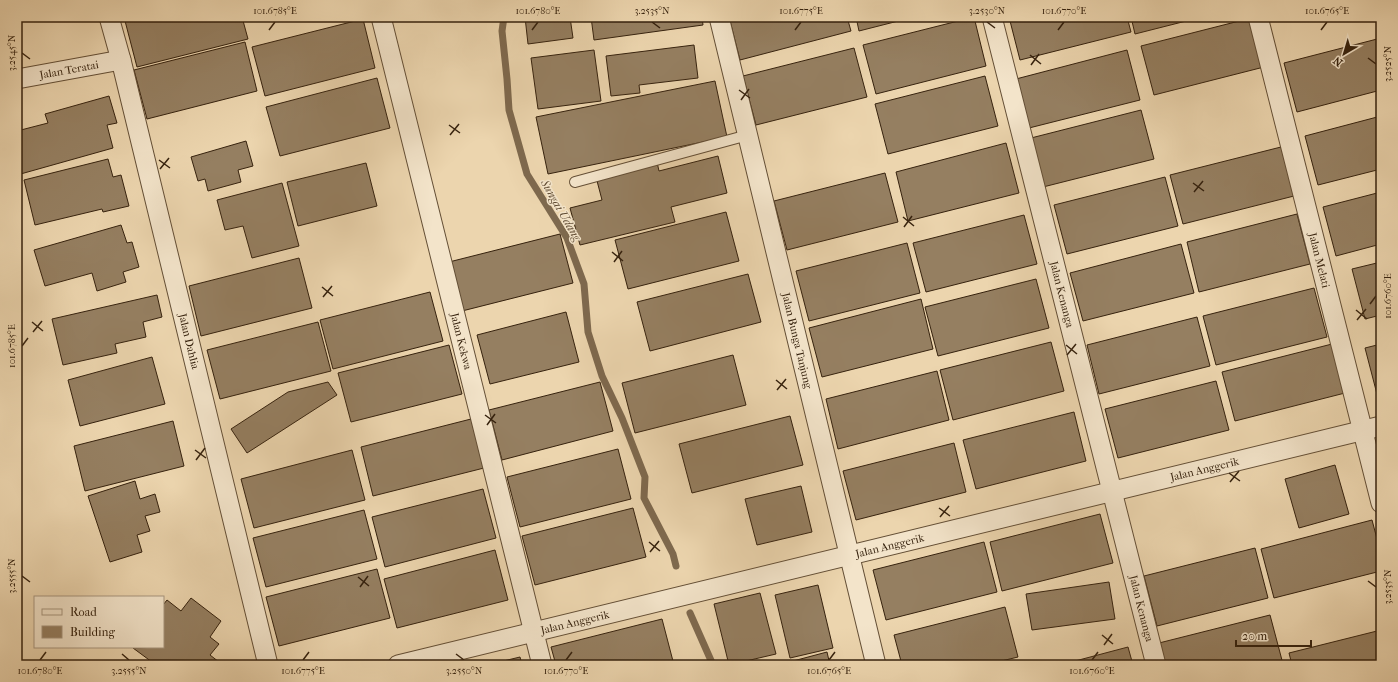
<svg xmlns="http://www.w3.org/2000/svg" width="1398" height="682" viewBox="0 0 1398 682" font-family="'IM FELL French Canon',serif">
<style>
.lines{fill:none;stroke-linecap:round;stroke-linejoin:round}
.stream{stroke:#7e694e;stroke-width:7}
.building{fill:#957f61;stroke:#36220e}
.lane-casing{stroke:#644f36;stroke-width:12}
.street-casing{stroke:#644f36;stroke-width:21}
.lane{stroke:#f3e4ca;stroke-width:10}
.street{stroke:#f3e4ca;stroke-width:19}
.ticks{fill:none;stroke:#36220e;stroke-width:1.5}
.labels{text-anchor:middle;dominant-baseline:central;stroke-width:3;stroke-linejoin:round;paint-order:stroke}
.street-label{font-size:11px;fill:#36220e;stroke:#f3e4ca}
.water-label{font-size:12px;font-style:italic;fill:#604b33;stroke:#f3e4ca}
.neatline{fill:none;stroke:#36220e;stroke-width:1.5}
.ticks-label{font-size:10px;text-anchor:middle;fill:#36220e}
</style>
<rect width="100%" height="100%" fill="#ecd5ae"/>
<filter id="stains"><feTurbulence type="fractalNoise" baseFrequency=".005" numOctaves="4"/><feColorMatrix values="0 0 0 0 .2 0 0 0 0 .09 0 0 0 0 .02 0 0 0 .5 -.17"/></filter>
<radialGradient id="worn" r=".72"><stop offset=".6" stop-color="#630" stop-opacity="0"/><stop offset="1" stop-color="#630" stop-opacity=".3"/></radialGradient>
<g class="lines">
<path class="stream" d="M504,17L502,31L507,79L509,110L527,174L567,238L584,284L588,332L602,376L622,418L645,477L644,498L673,554L676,566
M690,613L713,665"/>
</g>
<path class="building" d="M124,17H242L248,39L137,67Z
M525,17H570L573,38L528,44Z
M591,17H702L703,25L594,40Z
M729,17H847L851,31L740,60Z
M856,17H914L859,31Z
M974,17L986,66L876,94L863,45Z
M1009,17H1127L1131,32L1020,60Z
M1131,17H1202L1135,34Z
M1251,18L1264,67L1154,95L1141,46Z
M363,19L375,68L265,96L252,47Z
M1381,38V90L1297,112L1284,63Z
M245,42L257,91L147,119L134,70Z
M694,45L698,78L639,85L640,93L611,96L606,56Z
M854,48L867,97L756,125L743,76Z
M594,50L601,101L538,109L531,58Z
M1127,50L1140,100L1029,128L1016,79Z
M985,76L998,126L888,154L875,104Z
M377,78L390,128L280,156L266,107Z
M715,81L727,137L548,174L536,117Z
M109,96L117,123L107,125L113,148L17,175V131L48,123L45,114Z
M1141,110L1154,159L1043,187L1031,138Z
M1381,116V169L1318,185L1305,136Z
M246,141L253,166L238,170L241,182L208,191L205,179L198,181L191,157Z
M1006,143L1019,193L908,221L896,172Z
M1281,147L1294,196L1183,224L1170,175Z
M718,156L727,193L671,207L675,222L580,245L570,208L602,200L596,177L657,162L659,171Z
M108,159L113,177L121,175L129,206L103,212L102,209L35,225L24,180Z
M366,163L377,206L298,226L287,182Z
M885,173L898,222L787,250L774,201Z
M1165,177L1178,226L1067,254L1054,205Z
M282,183L299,246L252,258L243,226L225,230L217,200Z
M1381,192V244L1336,256L1323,207Z
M726,212L739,261L628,289L615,240Z
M1297,214L1310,264L1199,292L1187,242Z
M1024,215L1037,264L926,292L913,243Z
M121,225L127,243L132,242L139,267L123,272L126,282L97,291L92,273L45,286L34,250Z
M560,234L573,283L462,311L449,262Z
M907,243L920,293L809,321L796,271Z
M1181,244L1194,293L1083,321L1070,273Z
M299,258L312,308L201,336L189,286Z
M1381,262V315L1365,319L1352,269Z
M748,274L761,322L650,351L637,302Z
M1036,279L1049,328L938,356L925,307Z
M1314,288L1327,337L1216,365L1203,316Z
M430,292L443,341L333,369L320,320Z
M157,295L162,317L143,322L146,337L115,344L117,353L63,365L52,319Z
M921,299L933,349L822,377L809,328Z
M566,312L579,362L490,384L477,335Z
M1197,317L1210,366L1099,394L1087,345Z
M318,322L331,371L220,399L207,350Z
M1051,342L1064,391L953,420L940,370Z
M1332,344L1345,393L1235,421L1222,372Z
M1381,344V397L1378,398L1365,348Z
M449,345L462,394L351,422L338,373Z
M733,355L746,405L635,433L622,383Z
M152,357L165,404L80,426L68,380Z
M937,371L949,420L838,449L826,399Z
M1216,381L1229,430L1118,458L1105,409Z
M328,382L337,395L247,453L231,429L288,392Z
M600,382L613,431L502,460L489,410Z
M1074,412L1086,461L976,489L963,440Z
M790,416L803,465L692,493L679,444Z
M471,419L484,468L373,496L361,447Z
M173,421L184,466L85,491L74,446Z
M954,443L966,492L856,520L843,471Z
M618,449L631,499L520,527L507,477Z
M352,450L365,500L254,528L241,479Z
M1335,465L1349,514L1299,528L1285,479Z
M135,481L140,499L155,494L160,512L145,516L150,531L137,535L142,552L110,562L88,496Z
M801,486L812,532L757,545L745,499Z
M483,489L496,538L385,567L372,517Z
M633,508L646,557L535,585L522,536Z
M364,510L377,559L266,587L253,538Z
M1100,514L1113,563L1002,591L990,542Z
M1372,520L1381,554V571L1274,598L1261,549Z
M984,542L997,592L886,620L873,570Z
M1255,548L1268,598L1157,626L1144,576Z
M495,550L508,600L397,628L384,579Z
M377,569L390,618L279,646L266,597Z
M1109,582L1115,619L1032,630L1026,594Z
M818,585L833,648L790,658L775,595Z
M760,593L776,654L729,665L714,604Z
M191,598L221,621L210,637L219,644L210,655L223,665H156L133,648L163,647V605L167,600L181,611Z
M1005,607L1018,657L985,665H902L894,635Z
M1270,615L1283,664L1278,665H1165L1159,643Z
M662,619L674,665H556L551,647Z
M1381,630V665H1292L1289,653Z
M1128,647L1133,665H1060Z
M827,652L830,665H778Z
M520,657L522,665H487Z"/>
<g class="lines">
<defs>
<path id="lane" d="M575,182L748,135"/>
<g id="street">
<path id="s1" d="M109,17L121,60L268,665"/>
<path id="s2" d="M381,17L542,665"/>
<path id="s3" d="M719,17L876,665"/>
<path id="s4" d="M992,17L1156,665"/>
<path id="s5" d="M1258,17L1381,503"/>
<path id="s6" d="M17,79L121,60"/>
<path id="s7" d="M398,665L1381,426"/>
</g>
</defs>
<use href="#lane" class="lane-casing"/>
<use href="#street" class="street-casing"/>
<use href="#lane" class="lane"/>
<use href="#street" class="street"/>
</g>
<path class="ticks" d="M652,22L660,28M987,22L995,28M269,30L275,22M532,30L538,22M795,30L801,22M1058,30L1064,22M1321,30L1327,22M22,53L30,59M1030,55L1041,64M1368,58L1376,64M1031,65L1039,54M739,90L750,98M741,100L749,89M449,125L460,133M450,135L459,124M159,160L170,168M160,169L169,158M1193,183L1204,191M1194,192L1203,181M903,217L914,226M904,227L912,216M612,252L623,261M614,262L622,251M322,287L333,296M323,297L332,286M1370,304L1376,296M1356,310L1367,319M1357,320L1366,309M32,322L43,331M33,332L42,321M1066,345L1077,354M22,346L28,338M1067,355L1076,344M776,380L787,389M777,390L786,379M485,415L496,423M487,425L495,414M195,450L206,458M196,460L205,448M1229,473L1240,481M1230,482L1239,471M939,508L950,516M940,517L949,506M649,542L660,551M650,552L659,541M22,576L30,582M358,577L369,586M1368,581L1376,587M360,587L368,576M1102,635L1113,644M1104,645L1112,634M122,654L129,660M456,654L464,660M40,660L46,652M303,660L309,652M566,660L572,652M829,660L835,652M1092,660L1098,652"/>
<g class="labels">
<g class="street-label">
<text stroke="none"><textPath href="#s6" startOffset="53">Jalan Teratai</textPath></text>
<text stroke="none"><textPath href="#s5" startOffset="251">Jalan Melati</textPath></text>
<text stroke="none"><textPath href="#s4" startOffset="286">Jalan Kenanga</textPath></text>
<text stroke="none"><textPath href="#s1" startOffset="334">Jalan Dahlia</textPath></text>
<text stroke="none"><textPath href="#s2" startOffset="334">Jalan Kekwa</textPath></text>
<text stroke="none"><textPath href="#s3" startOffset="333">Jalan Bunga Tanjung</textPath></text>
<text stroke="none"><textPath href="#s7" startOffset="830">Jalan Anggerik</textPath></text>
<text stroke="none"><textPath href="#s7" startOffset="506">Jalan Anggerik</textPath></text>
<text stroke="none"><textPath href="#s4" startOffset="610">Jalan Kenanga</textPath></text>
<text stroke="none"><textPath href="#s7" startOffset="182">Jalan Anggerik</textPath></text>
</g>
<g class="water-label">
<text transform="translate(561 210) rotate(60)">Sungai Udang</text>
</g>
</g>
<rect width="1398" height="682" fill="none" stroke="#ecd5ae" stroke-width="44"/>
<rect x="34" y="596" width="130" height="52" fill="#f3e4ca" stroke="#a7967f"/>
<rect x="42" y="609" width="20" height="6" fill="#f3e4ca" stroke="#a7967f"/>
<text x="70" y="616" font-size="12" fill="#36220e">Road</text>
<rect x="42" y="626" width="20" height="12" fill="#957f61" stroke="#a7967f"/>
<text x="70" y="636" font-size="12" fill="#36220e">Building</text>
<g transform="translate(1344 54) rotate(218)" stroke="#f3e4ca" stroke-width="3" paint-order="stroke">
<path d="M0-3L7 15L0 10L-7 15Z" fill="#36220e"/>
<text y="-6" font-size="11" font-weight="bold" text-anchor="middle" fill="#36220e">N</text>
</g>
<path d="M1236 640v6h75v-6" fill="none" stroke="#36220e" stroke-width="2"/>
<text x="1242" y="640" font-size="12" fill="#36220e" stroke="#f3e4ca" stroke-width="3" paint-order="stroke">20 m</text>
<rect x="22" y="22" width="1354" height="638" class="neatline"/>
<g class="ticks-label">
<text x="275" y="14">101.6785°E</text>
<text x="538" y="14">101.6780°E</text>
<text x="652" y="14">3.2535°N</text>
<text x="801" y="14">101.6775°E</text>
<text x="987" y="14">3.2530°N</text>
<text x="1064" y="14">101.6770°E</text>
<text x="1327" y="14">101.6765°E</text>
<text transform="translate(11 53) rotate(-90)" y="4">3.2545°N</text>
<text transform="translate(1387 64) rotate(-90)" y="4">3.2525°N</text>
<text transform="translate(1387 296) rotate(-90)" y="4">101.6760°E</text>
<text transform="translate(11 346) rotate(-90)" y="4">101.6785°E</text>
<text transform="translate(11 576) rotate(-90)" y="4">3.2555°N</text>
<text transform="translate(1387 587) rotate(-90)" y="4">3.2535°N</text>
<text x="40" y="674">101.6780°E</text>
<text x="129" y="674">3.2555°N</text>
<text x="303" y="674">101.6775°E</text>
<text x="464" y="674">3.2550°N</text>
<text x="566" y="674">101.6770°E</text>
<text x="829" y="674">101.6765°E</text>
<text x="1092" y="674">101.6760°E</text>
</g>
<rect width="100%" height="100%" filter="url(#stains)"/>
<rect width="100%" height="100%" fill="url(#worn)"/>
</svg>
